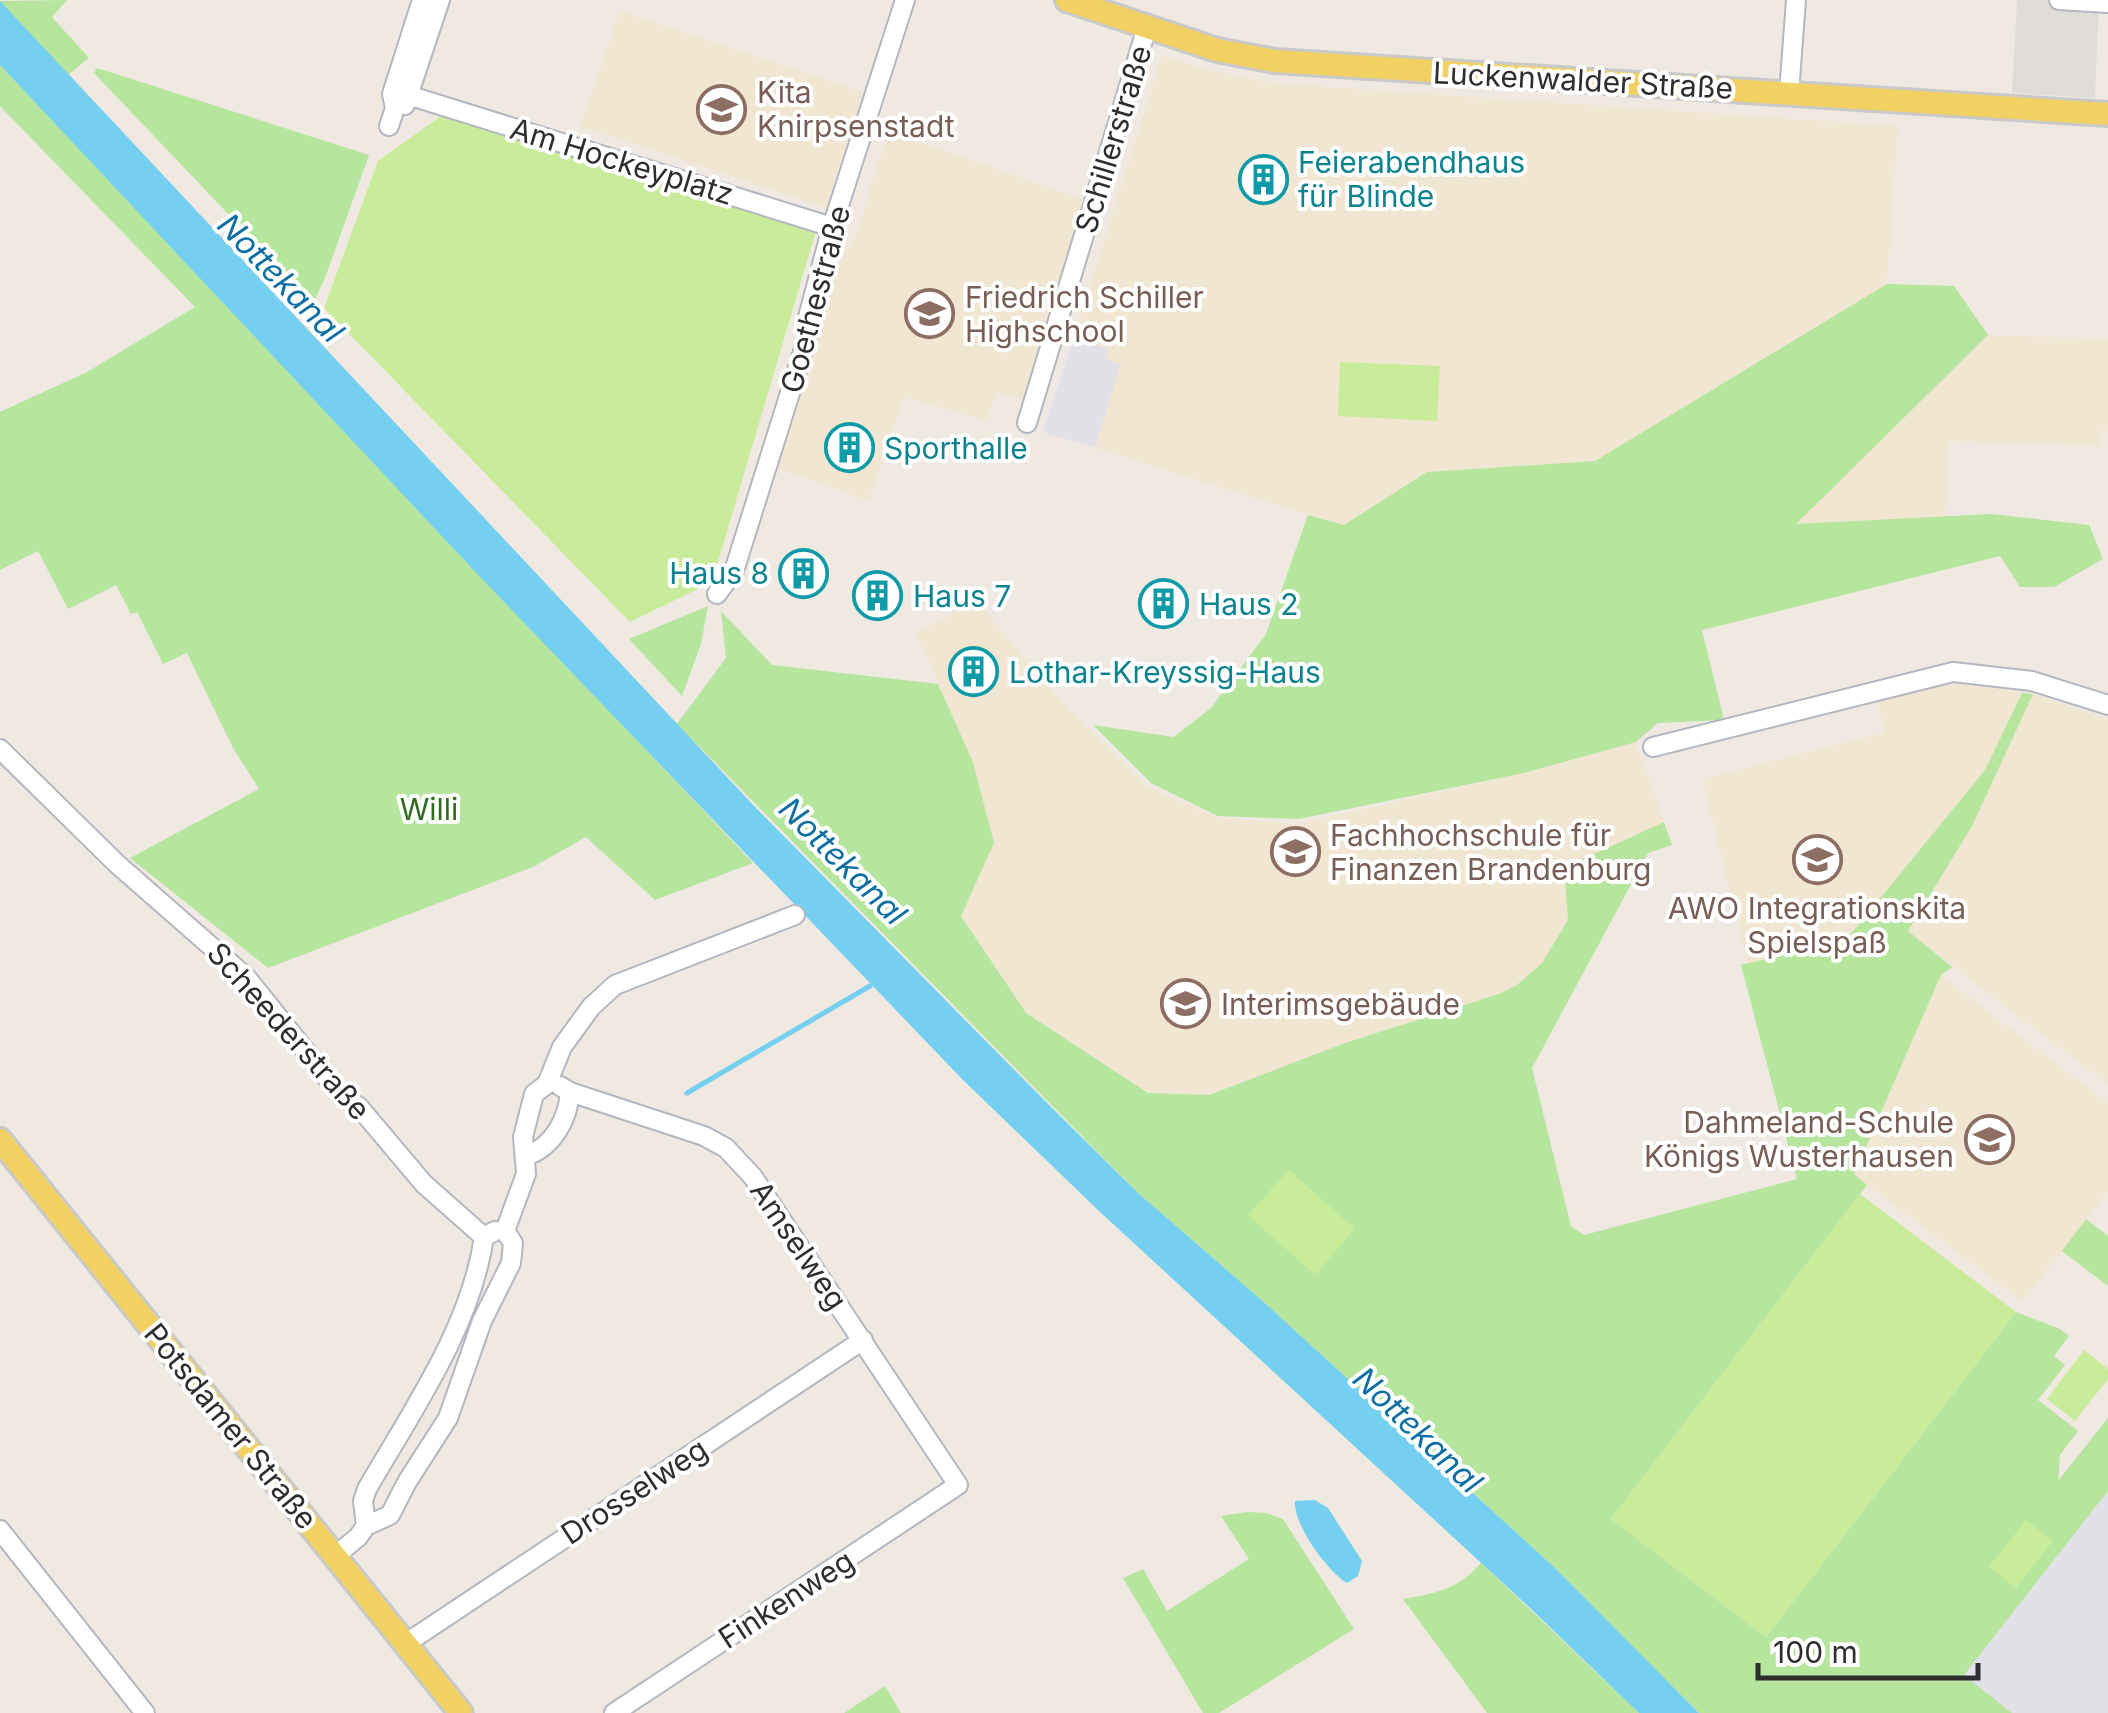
<svg xmlns="http://www.w3.org/2000/svg" width="2108" height="1713" viewBox="0 0 2108 1713" font-family="Inter,sans-serif">
<style>
.industrial{fill:#e3e1e8}
.education{fill:#f0e6d1}
.green{fill:#b6e59e}
.pitch{fill:#c9ec9a}
.plaza{fill:#dfdcd8}
.water{fill:#75cff0}
.lines{fill:none;stroke-linecap:round;stroke-linejoin:round}
.stream{stroke:#75cff0;stroke-width:5}
.minor-casing{stroke:#b4b7c1;stroke-width:22}
.major-casing{stroke:#c9c9c9;stroke-width:28}
.minor{stroke:#fff;stroke-width:18}
.major{stroke:#f2d163;stroke-width:22}
.labels{text-anchor:middle;dominant-baseline:central;stroke-width:8;stroke-linejoin:round;paint-order:stroke}
.street-label{font-size:30px;fill:#2e2e2e;stroke:#fff}
.education-label{font-size:30px;fill:#785e54;stroke:#fff;text-anchor:start}
.culture-label{font-size:30px;fill:#0d838f;stroke:#fff;text-anchor:start}
.park-label{font-size:30px;fill:#2c6e1b;stroke:#fff}
.water-label{font-size:32px;font-style:italic;fill:#0d6fa3;stroke:#fff}
</style>
<rect width="100%" height="100%" fill="#efe9e1"/>
<path class="industrial" d="M1074,338L1109,349L1121,364L1095,448L1042,432Z
M2108,1491V1713H2012L1963,1675Z"/>
<path class="education" d="M620,11L863,92L827,208L580,126Z
M1162,55L1205,69L1273,83L1898,126L1887,284L1595,461L1427,472L1344,526L1095,448L1121,364L1106,359L1109,349L1074,338Z
M888,131L1082,199L1025,400L997,392L987,421L904,397L869,501L774,467L811,318L856,235Z
M1988,335L2108,339V431H2100L2099,446L1949,441L1945,517L1795,524Z
M978,601L1048,687L1147,787L1218,818L1297,824L1524,773L1636,742L1664,822L1581,860L1565,880L1568,920L1542,963L1517,985L1499,994L1345,1043L1209,1095L1148,1093L1026,1013L961,916L994,843L973,762L916,633Z
M1955,681L2022,693L1985,770L1846,940L1748,964L1702,779L1885,732L1877,701Z
M2033,694L2108,719V1085L1908,932L1972,825Z
M1941,975L2108,1103V1191L2023,1302L1854,1175Z"/>
<path class="green" d="M67,0L52,17L89,58L68,75L0,1Z
M0,65L753,863L655,900L586,837L533,867L268,968L130,858L259,789L233,748L187,653L163,664L137,612L131,614L116,585L68,609L38,551L0,570V412L87,372L195,307L0,106Z
M97,68L369,155L325,278L313,303L94,73Z
M1887,284L1954,286L1988,335L1796,524L1992,514L2089,525L2103,559L2054,587H2020L2000,556L1702,630L1724,720L1658,723L1636,742L1524,773L1299,819L1218,816L1151,783L1093,725L1174,737L1211,708L1266,634L1308,515L1344,525L1427,472L1595,461Z
M708,606L701,644L682,696L629,639Z
M721,611L772,665L938,684L973,762L994,843L961,916L1026,1013L1148,1093L1209,1095L1345,1043L1499,994L1517,985L1542,963L1568,920L1565,880L1581,860L1664,822L1672,845L1648,853L1532,1068L1571,1226L1584,1235L1797,1179L1741,965L1846,940L1985,770L2022,693L2033,694L1972,826L1908,931L1952,967L1941,975L1854,1174L1867,1185L1611,1519L1766,1637L2016,1312L2060,1329L2069,1336L2054,1356L2065,1365L2038,1400L2078,1431L2060,1455L2058,1481L2108,1418V1491L1964,1675L2012,1713H1699L1556,1569L1266,1304L1138,1193L677,724L726,658Z
M2086,1219L2108,1236V1286L2062,1251Z
M1247,1512L1267,1513L1283,1519L1354,1629L1219,1713H1203L1123,1578L1143,1569L1167,1611L1249,1559L1221,1516Z
M1481,1563L1639,1713H1487L1403,1599C1435,1594 1460,1588 1481,1563Z
M885,1686L901,1713H844Z"/>
<path class="pitch" d="M441,116L509,131L818,224L712,582L630,622L324,308L378,161Z
M1340,362L1440,366L1437,421L1338,416Z
M1289,1170L1355,1229L1315,1275L1248,1215Z
M1860,1194L2016,1312L1766,1637L1611,1519Z
M2084,1350L2108,1369V1379L2075,1421L2047,1399Z
M2026,1520L2053,1541L2016,1588L1989,1567Z"/>
<path class="plaza" d="M2017,0H2099L2095,98L2012,93Z"/>
<path class="water" d="M0,1L756,808L1049,1105L1138,1193L1266,1304L1556,1569L1699,1713H1639L1529,1607L1099,1211L963,1080L484,581L0,65Z
M1315,1500L1328,1508L1362,1561L1358,1576L1347,1583C1327,1571 1293,1524 1295,1501Z"/>
<g class="lines">
<path class="stream" d="M687,1093L870,986"/>
<defs>
<path id="minor" d="M2059,0L2108,3
M1789,93L1796,0
M411,96L832,227
M405,105L440,0
M389,126L395,108L392,94L422,0
M1027,423L1147,27
M717,594L734,571L807,339L808,317L832,227L905,0
M1653,747L1953,672L2032,681L2108,705
M0,749L117,864L246,977L340,1094L359,1107L424,1184L484,1237
M570,1092L704,1136L726,1148L753,1177L958,1485L614,1713
M526,1156C553,1147 568,1119 570,1092L560,1086
M505,1231L526,1174L523,1137L534,1094L547,1084L562,1047L591,1007L615,985L795,915
M366,1526L363,1501L367,1489C412,1411 471,1327 484,1237L495,1231
M0,1530L145,1713
M335,1556L358,1537L366,1526L390,1515L407,1482L448,1418L482,1321L511,1263L513,1243L505,1231
M405,1644L863,1340"/>
<path id="major" d="M1067,0L1217,50L1275,61L2108,114
M0,1140L461,1713"/>
</defs>
<use href="#minor" class="minor-casing"/>
<use href="#major" class="major-casing"/>
<use href="#minor" class="minor"/>
<use href="#major" class="major"/>
</g>
<defs>
<symbol id="school-ring" viewBox="-11 -11 22 22"><circle r="9.5" fill="#fff" stroke="#8d6e63" stroke-width="1.5"/><path d="M0-5L7-2L0 1L-7-2ZM-4 1L0 2.5L4 1V4Q0 6-4 4Z" fill="#8d6e63"/></symbol>
<symbol id="building-ring" viewBox="-11 -11 22 22"><circle r="9.5" fill="#fff" stroke="#0f9aa8" stroke-width="1.5"/><path d="M-4-6H4V6H1V3H-1V6H-4ZM-2.5-4.3h1.7v1.8h-1.7ZM.8-4.3h1.7v1.8H.8ZM-2.5-1h1.7V.8h-1.7ZM.8-1h1.7V.8H.8Z" fill="#0f9aa8"/></symbol>
<symbol id="university-ring" viewBox="-11 -11 22 22"><circle r="9.5" fill="#fff" stroke="#8d6e63" stroke-width="1.5"/><path d="M0-5L7-2L0 1L-7-2ZM-4 1L0 2.5L4 1V4Q0 6-4 4Z" fill="#8d6e63"/></symbol>
</defs>
<g fill-rule="evenodd">
<use href="#school-ring" x="694" y="82" width="55" height="55"/>
<use href="#building-ring" x="1236" y="152" width="55" height="55"/>
<use href="#school-ring" x="902" y="286" width="55" height="55"/>
<use href="#building-ring" x="822" y="420" width="55" height="55"/>
<use href="#building-ring" x="776" y="546" width="55" height="55"/>
<use href="#building-ring" x="850" y="568" width="55" height="55"/>
<use href="#building-ring" x="1136" y="576" width="55" height="55"/>
<use href="#building-ring" x="946" y="644" width="55" height="55"/>
<use href="#university-ring" x="1268" y="824" width="55" height="55"/>
<use href="#school-ring" x="1790" y="832" width="55" height="55"/>
<use href="#university-ring" x="1158" y="976" width="55" height="55"/>
<use href="#school-ring" x="1962" y="1112" width="55" height="55"/>
</g>
<g class="labels">
<g class="street-label">
<text transform="translate(1583 80) rotate(3)">Luckenwalder Straße</text>
<text transform="translate(1113 139) rotate(-73)">Schillerstraße</text>
<text transform="translate(622 161) rotate(17)">Am Hockeyplatz</text>
<text transform="translate(815 299) rotate(-75)">Goethestraße</text>
<text transform="translate(289 1031) rotate(48)">Scheederstraße</text>
<text transform="translate(799 1245) rotate(56)">Amselweg</text>
<text transform="translate(231 1426) rotate(51)">Potsdamer Straße</text>
<text transform="translate(634 1491) rotate(-33)">Drosselweg</text>
<text transform="translate(786 1599) rotate(-33)">Finkenweg</text>
</g>
<g class="education-label">
<text x="757" y="92">Kita<tspan x="757" dy="34">Knirpsenstadt</tspan></text>
<text x="965" y="297">Friedrich Schiller<tspan x="965" dy="34">Highschool</tspan></text>
<text x="1330" y="835">Fachhochschule für<tspan x="1330" dy="34">Finanzen Brandenburg</tspan></text>
<text x="1817" y="908" text-anchor="middle">AWO Integrationskita<tspan x="1817" dy="34">Spielspaß</tspan></text>
<text x="1221" y="1004">Interimsgebäude</text>
<text x="1954" y="1122" text-anchor="end">Dahmeland-Schule<tspan x="1954" dy="34">Königs Wusterhausen</tspan></text>
</g>
<g class="culture-label">
<text x="1298" y="162">Feierabendhaus<tspan x="1298" dy="34">für Blinde</tspan></text>
<text x="884" y="448">Sporthalle</text>
<text x="769" y="573" text-anchor="end">Haus 8</text>
<text x="913" y="596">Haus 7</text>
<text x="1199" y="604">Haus 2</text>
<text x="1009" y="672">Lothar-Kreyssig-Haus</text>
</g>
<g class="park-label">
<text x="429" y="809">Willi</text>
</g>
<g class="water-label">
<text transform="translate(281 278) rotate(46)">Nottekanal</text>
<text transform="translate(843 861) rotate(45)">Nottekanal</text>
<text transform="translate(1418 1430) rotate(44)">Nottekanal</text>
</g>
</g>
<path d="M1758 1663v15h220v-15" fill="none" stroke="#2e2e2e" stroke-width="5"/>
<text x="1773" y="1663" font-size="30" fill="#2e2e2e" stroke="#ffffff" stroke-width="8" paint-order="stroke">100 m</text>
</svg>
